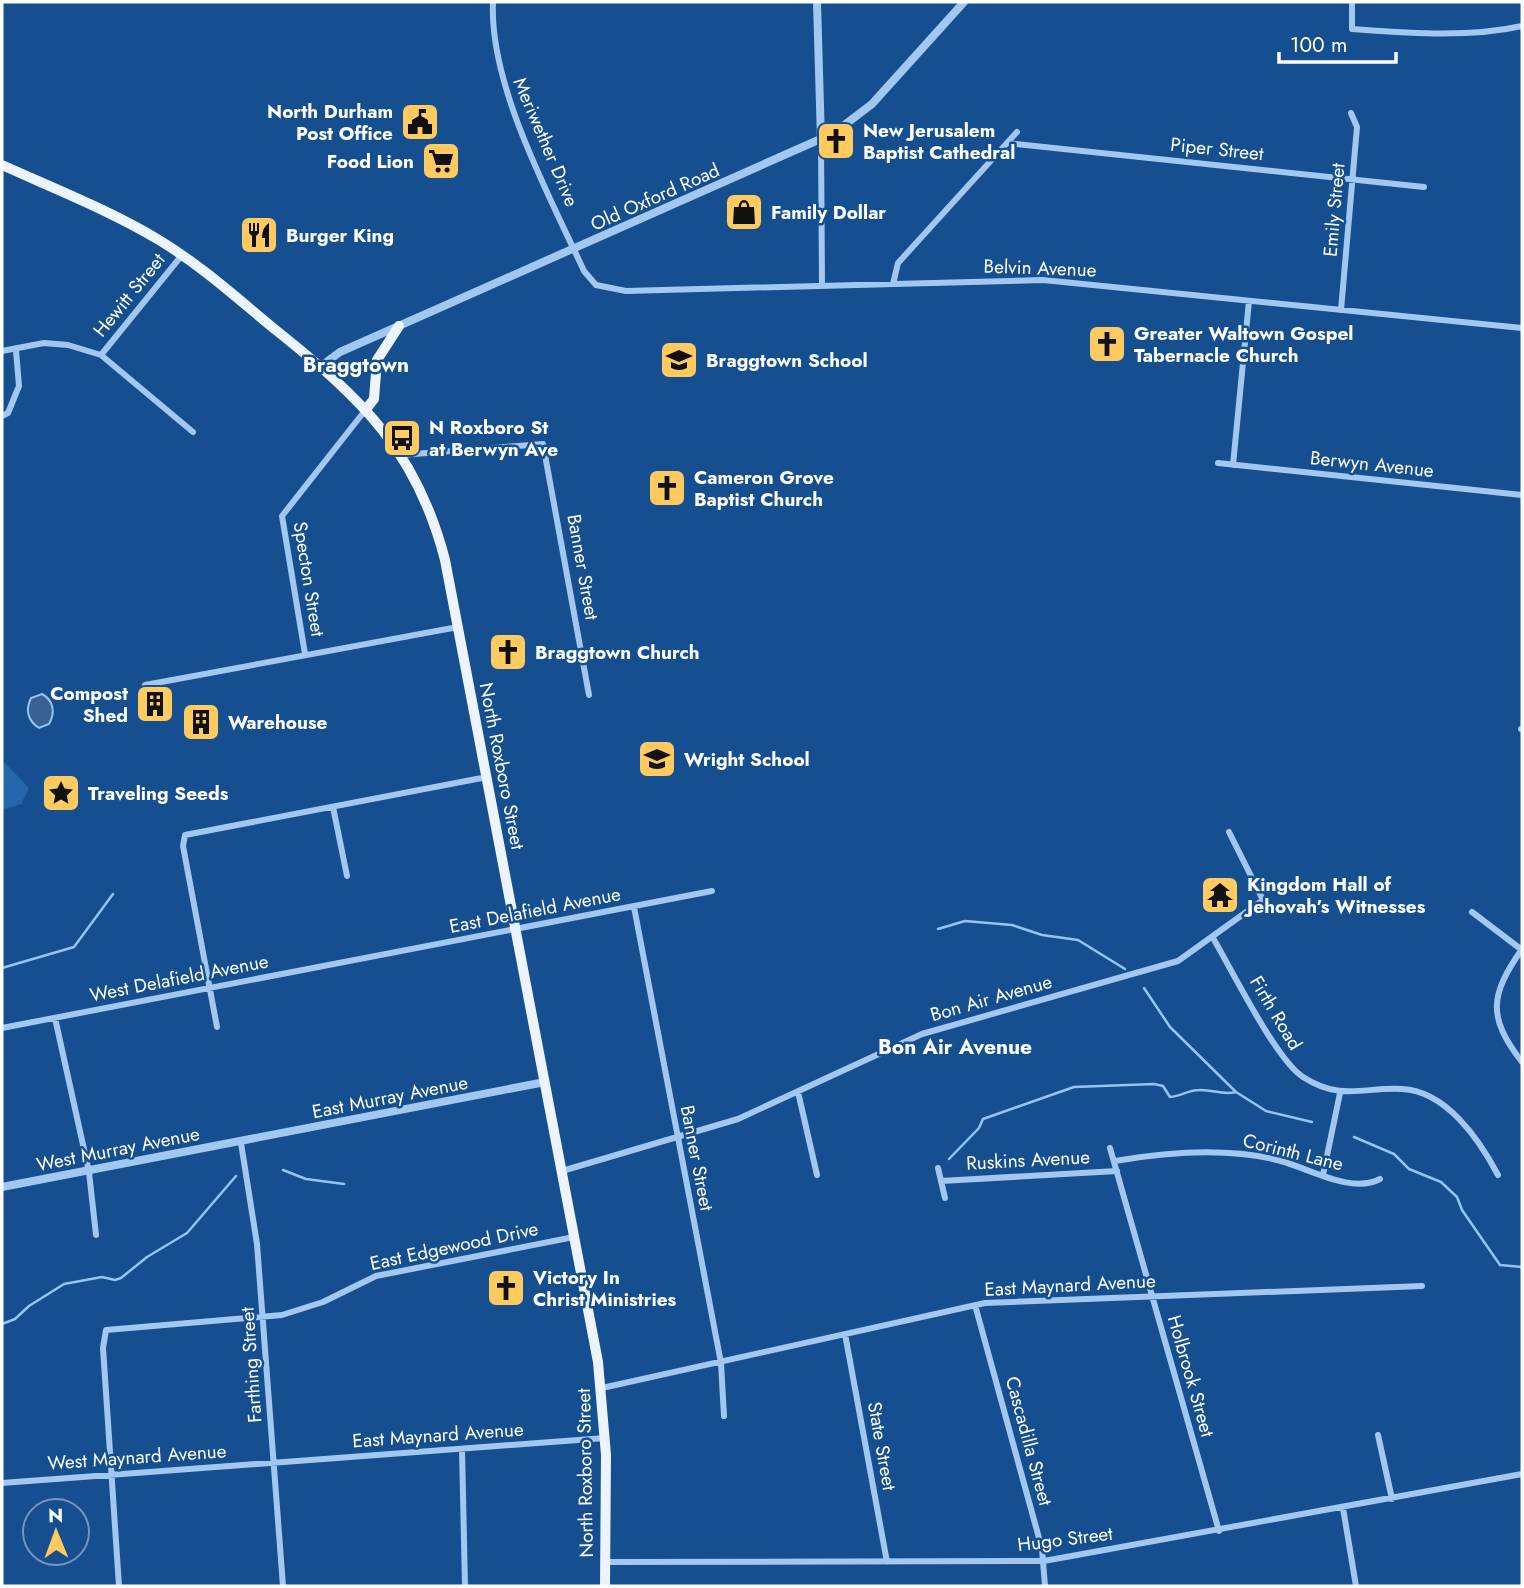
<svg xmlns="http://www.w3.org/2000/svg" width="1524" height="1588" viewBox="0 0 1524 1588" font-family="Jost,sans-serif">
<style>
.green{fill:#2467ad}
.water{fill:#376291;stroke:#94c4f4;stroke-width:2}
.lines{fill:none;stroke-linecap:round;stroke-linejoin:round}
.stream{stroke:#94c4f4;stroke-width:2.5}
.minor{stroke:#a2c8f1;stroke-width:6}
.tertiary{stroke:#a2c8f1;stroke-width:8}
.primary{stroke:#ebf4ff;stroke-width:10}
.labels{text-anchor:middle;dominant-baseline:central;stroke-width:5;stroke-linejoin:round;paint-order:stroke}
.poi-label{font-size:19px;font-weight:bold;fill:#fff;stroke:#154f90;text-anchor:start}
.street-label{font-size:19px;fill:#fff;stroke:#154f90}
.neighbourhood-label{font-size:21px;font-weight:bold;fill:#fff;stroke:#154f90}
</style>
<rect width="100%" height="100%" fill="#154f90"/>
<path class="green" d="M2,760L29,788L21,804L2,810Z"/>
<path class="water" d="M42,694C53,700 56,712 49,724L39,728C28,721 25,710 31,698Z"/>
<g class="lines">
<path class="stream" d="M938,929L965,921L1012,925L1042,935L1078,940L1125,969
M2,968L74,947L113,894
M1144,988L1170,1027L1236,1092L1266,1111L1312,1122
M1354,1137L1394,1154L1409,1169L1441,1182L1457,1197L1462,1210L1500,1265L1522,1267
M949,1159L979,1128L983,1119L1074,1087L1154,1084L1163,1086L1170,1097C1181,1096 1189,1090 1199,1090C1212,1089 1223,1096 1236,1092
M283,1170L306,1179L344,1184
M2,1324L15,1319L29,1306L64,1284L102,1277L115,1280L121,1278L147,1257L187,1233L236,1176"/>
<path class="minor" d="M493,2C489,85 549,195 584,271L596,285L626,291L1043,280L1522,328
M1352,2V29C1408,33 1468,38 1522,26
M821,140L822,286
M1007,143L1424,187
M893,284L898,263L1017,132
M1341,310L1357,127L1351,113
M2,351L44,343L68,345L101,355L193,432
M101,355L182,255
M2,416L8,413L19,386L16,350
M401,455L543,444L589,695
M1218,463L1522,495
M1233,465L1249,301
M305,654L282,516L367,408
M145,685L458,627
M1521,729H1522
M333,807L347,876
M634,907L721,1363L724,1416
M1472,912L1522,950
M1213,938C1232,970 1276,1060 1303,1077C1340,1101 1363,1087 1402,1089C1446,1091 1479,1139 1498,1175
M1522,949C1490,995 1487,1017 1522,1062
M55,1018L89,1172L96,1235
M217,1027L183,846L185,835L487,777
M2,1028L712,891
M798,1092L817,1175
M241,1143L257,1244L283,1586
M1110,1148L1219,1531
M1115,1161C1167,1152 1229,1147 1281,1161C1310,1169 1352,1194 1380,1179
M938,1168L945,1198
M562,1171L738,1119L922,1034L1178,961L1263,900L1229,832
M1323,1175L1340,1093
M941,1181L1117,1171
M975,1305L1042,1549L1045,1586
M845,1334L887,1562
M602,1388L985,1303L1422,1286
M1378,1435L1392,1499
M462,1449L465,1586
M2,1483L605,1438
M1343,1508L1356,1586
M605,1562L1044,1561L1522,1474
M119,1586L103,1348L106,1330L282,1315L323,1302L376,1276L574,1237"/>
<path class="tertiary" d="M817,2L821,140
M321,366L340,352L834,133L872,104L964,2
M2,1187L545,1082"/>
<path class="primary" d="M2,165C55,189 109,210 159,240C202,266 239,300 277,331C362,399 417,451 445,560L598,1362L606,1455L605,1586
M367,408L374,399L377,360L399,326"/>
</g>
<defs>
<symbol id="civic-square" viewBox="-11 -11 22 22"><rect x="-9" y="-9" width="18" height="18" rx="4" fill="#ffcb61" stroke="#154f90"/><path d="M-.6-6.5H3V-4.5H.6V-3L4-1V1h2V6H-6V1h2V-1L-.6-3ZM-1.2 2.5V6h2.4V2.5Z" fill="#111"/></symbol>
<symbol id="church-square" viewBox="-11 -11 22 22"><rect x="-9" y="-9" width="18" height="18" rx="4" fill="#ffcb61" stroke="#154f90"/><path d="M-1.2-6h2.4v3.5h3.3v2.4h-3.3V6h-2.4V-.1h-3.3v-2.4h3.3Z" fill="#111"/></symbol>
<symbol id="supermarket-square" viewBox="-11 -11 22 22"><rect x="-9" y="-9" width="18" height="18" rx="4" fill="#ffcb61" stroke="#154f90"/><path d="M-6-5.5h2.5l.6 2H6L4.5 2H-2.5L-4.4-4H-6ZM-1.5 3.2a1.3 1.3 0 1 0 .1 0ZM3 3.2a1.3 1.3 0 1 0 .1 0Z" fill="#111"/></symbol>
<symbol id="shop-square" viewBox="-11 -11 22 22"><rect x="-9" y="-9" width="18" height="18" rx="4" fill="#ffcb61" stroke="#154f90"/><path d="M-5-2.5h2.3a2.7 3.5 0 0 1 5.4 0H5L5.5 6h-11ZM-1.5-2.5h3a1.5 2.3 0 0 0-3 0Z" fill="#111"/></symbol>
<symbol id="restaurant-square" viewBox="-11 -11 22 22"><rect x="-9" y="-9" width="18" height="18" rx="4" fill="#ffcb61" stroke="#154f90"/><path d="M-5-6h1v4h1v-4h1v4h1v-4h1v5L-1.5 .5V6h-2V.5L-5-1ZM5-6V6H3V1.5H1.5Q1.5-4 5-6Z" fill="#111"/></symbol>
<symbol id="school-square" viewBox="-11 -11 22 22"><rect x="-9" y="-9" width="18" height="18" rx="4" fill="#ffcb61" stroke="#154f90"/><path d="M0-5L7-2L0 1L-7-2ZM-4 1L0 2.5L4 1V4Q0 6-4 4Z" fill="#111"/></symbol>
<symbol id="bus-square" viewBox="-11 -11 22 22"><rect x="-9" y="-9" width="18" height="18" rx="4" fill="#ffcb61" stroke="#154f90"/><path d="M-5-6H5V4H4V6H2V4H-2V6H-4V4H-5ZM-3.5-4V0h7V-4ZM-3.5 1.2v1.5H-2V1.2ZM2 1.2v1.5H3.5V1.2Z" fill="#111"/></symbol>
<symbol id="building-square" viewBox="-11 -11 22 22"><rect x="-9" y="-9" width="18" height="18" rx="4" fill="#ffcb61" stroke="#154f90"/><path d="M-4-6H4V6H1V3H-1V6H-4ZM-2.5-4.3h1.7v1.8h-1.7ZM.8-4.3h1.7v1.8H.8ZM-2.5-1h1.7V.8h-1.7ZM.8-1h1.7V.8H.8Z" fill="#111"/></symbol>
<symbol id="sight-square" viewBox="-11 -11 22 22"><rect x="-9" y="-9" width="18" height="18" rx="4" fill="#ffcb61" stroke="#154f90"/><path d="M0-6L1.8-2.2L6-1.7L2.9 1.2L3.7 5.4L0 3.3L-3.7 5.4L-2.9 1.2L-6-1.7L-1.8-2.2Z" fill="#111"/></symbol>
<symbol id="temple-square" viewBox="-11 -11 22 22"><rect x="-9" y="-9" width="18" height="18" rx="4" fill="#ffcb61" stroke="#154f90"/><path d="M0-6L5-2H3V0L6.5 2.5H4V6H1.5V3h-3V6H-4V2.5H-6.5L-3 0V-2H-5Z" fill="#111"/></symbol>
</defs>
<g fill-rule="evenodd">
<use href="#civic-square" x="398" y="100" width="44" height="44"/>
<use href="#church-square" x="814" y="119" width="44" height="44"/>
<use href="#supermarket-square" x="419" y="139" width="44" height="44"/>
<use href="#shop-square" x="722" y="190" width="44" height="44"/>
<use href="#restaurant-square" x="237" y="213" width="44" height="44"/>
<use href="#church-square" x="1085" y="322" width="44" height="44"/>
<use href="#school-square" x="657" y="338" width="44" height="44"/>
<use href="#bus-square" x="380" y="416" width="44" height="44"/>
<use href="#church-square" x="645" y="466" width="44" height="44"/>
<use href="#church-square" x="486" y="630" width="44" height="44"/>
<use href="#building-square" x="133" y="682" width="44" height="44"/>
<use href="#building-square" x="179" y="700" width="44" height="44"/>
<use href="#school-square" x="635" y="737" width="44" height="44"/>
<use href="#sight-square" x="39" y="771" width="44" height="44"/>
<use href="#temple-square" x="1198" y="873" width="44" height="44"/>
<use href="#church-square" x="484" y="1266" width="44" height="44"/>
</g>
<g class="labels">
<g class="poi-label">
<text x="393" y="111" text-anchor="end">North Durham<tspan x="393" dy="22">Post Office</tspan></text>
<text x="863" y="130">New Jerusalem<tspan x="863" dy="22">Baptist Cathedral</tspan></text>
<text x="414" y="161" text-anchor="end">Food Lion</text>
<text x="771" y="212">Family Dollar</text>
<text x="286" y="235">Burger King</text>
<text x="1134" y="333">Greater Waltown Gospel<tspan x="1134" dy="22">Tabernacle Church</tspan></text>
<text x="706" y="360">Braggtown School</text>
<text x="429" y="427">N Roxboro St<tspan x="429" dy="22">at Berwyn Ave</tspan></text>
<text x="694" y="477">Cameron Grove<tspan x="694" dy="22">Baptist Church</tspan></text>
<text x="535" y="652">Braggtown Church</text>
<text x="128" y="693" text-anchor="end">Compost<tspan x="128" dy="22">Shed</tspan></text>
<text x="228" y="722">Warehouse</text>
<text x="684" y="759">Wright School</text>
<text x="88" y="793">Traveling Seeds</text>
<text x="1247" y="884">Kingdom Hall of<tspan x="1247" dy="22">Jehovah’s Witnesses</tspan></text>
<text x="533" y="1277">Victory In<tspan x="533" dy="22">Christ Ministries</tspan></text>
</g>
<g class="street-label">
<text transform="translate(546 142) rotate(67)">Meriwether Drive</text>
<text transform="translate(1217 149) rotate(6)">Piper Street</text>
<text transform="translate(655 197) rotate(-24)">Old Oxford Road</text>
<text transform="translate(1334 210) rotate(-85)">Emily Street</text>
<text transform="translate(1040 268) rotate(2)">Belvin Avenue</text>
<text transform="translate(129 295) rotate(-51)">Hewitt Street</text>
<text transform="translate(1372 464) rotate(6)">Berwyn Avenue</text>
<text transform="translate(583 567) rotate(80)">Banner Street</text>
<text transform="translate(309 579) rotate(81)">Specton Street</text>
<text transform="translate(502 766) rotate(79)">North Roxboro Street</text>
<text transform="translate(535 910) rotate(-11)">East Delafield Avenue</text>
<text transform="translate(179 978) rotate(-11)">West Delafield Avenue</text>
<text transform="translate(991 998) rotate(-16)">Bon Air Avenue</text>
<text transform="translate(1276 1013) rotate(59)">Firth Road</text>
<text transform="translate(390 1097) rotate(-11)">East Murray Avenue</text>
<text transform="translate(118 1149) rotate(-11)">West Murray Avenue</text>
<text transform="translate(1293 1152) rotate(14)">Corinth Lane</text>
<text transform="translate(697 1158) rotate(79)">Banner Street</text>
<text transform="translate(1028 1160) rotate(-3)">Ruskins Avenue</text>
<text transform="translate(454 1246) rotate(-12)">East Edgewood Drive</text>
<text transform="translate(1070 1285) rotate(-3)">East Maynard Avenue</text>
<text transform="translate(251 1365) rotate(-94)">Farthing Street</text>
<text transform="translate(1191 1376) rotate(74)">Holbrook Street</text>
<text transform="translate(438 1435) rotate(-4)">East Maynard Avenue</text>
<text transform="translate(1029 1441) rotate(75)">Cascadilla Street</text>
<text transform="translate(882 1446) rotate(80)">State Street</text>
<text transform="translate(137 1457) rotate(-4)">West Maynard Avenue</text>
<text transform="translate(585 1473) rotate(-91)">North Roxboro Street</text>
<text transform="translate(1065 1539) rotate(-7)">Hugo Street</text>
</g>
<g class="neighbourhood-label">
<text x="356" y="365">Braggtown</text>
<text x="955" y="1047">Bon Air Avenue</text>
</g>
</g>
<rect width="1524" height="1588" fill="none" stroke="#ffffff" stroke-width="7"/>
<g transform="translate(56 1532) rotate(359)"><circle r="33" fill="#154f90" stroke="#7395bc" stroke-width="2"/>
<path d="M0-5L12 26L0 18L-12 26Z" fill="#ffcb61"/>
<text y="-10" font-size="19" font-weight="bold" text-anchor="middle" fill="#ffffff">N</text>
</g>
<path d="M1279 52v10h117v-10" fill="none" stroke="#ffffff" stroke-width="3.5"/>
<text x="1290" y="52" font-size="21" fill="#ffffff" stroke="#154f90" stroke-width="5" paint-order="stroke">100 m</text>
</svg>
